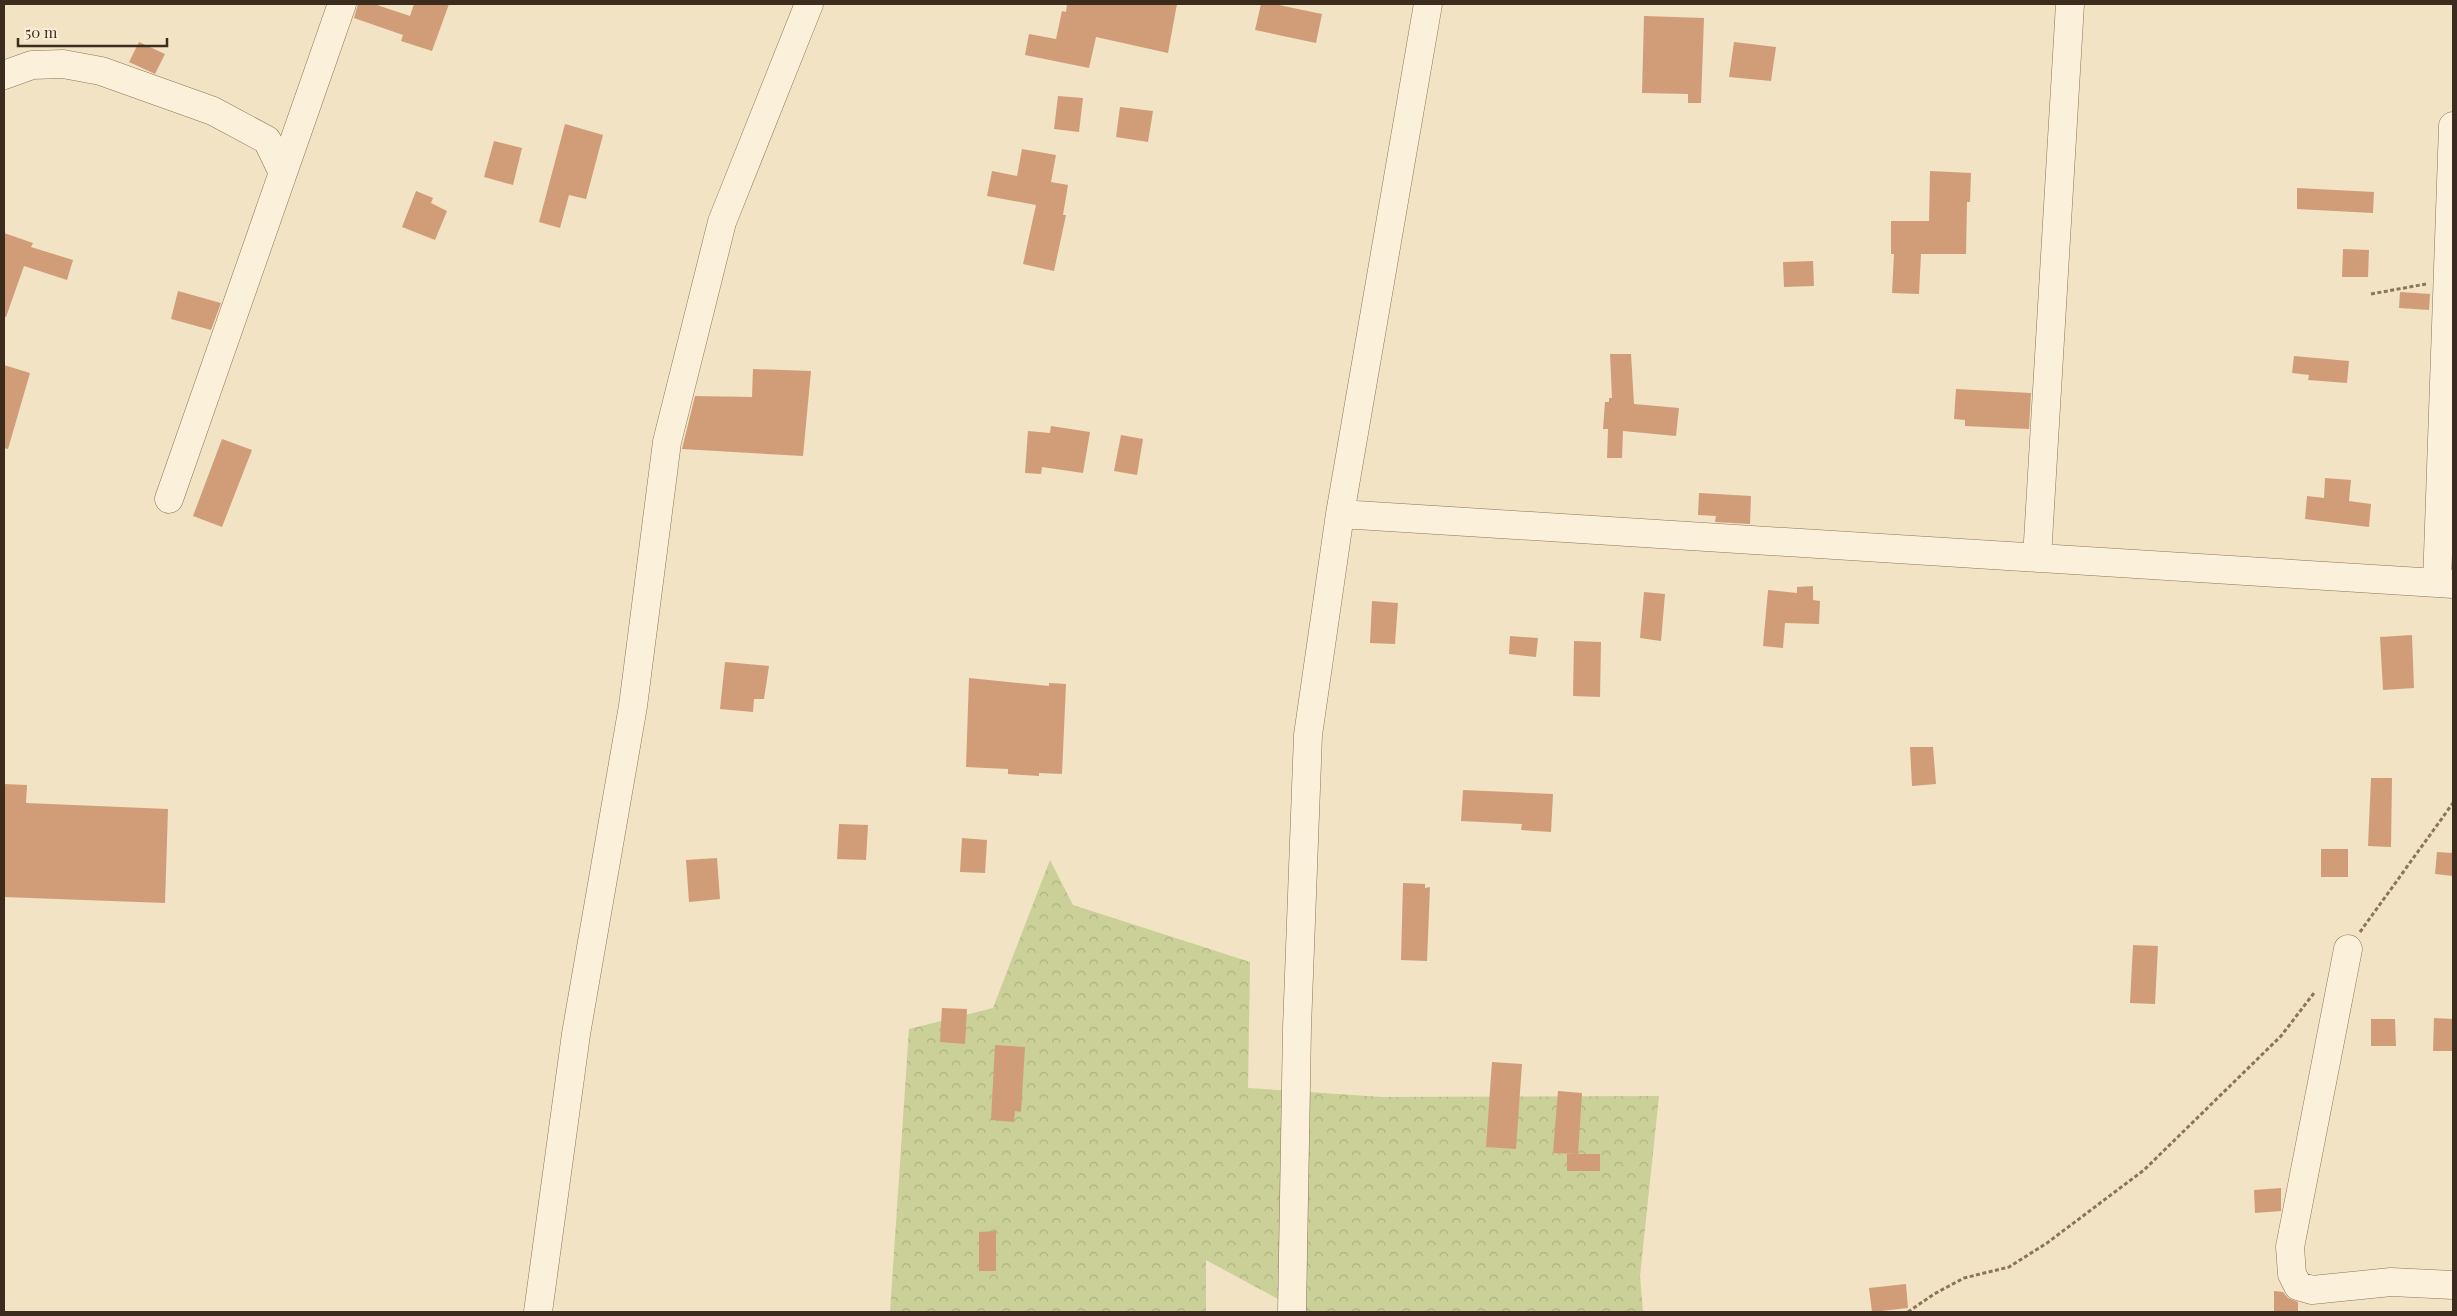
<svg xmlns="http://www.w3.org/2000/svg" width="2457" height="1316" viewBox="0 0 2457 1316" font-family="'Playfair Display',serif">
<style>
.forest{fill:url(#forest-crowns)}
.building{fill:#d19d78}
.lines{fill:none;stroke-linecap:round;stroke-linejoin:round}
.minor-casing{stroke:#8d7459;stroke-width:29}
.path{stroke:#8d7459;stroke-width:3;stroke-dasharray:4 2.5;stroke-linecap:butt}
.minor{stroke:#fbf0d9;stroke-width:28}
</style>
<defs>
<pattern id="forest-crowns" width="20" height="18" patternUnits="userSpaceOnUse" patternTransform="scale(1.25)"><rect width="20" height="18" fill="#cad097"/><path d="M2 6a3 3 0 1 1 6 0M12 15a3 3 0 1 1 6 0" fill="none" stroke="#aeb382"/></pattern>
</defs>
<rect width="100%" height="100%" fill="#f1e3c4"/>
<path class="forest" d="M1050,860L1073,905L1250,962L1248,1088L1382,1097L1659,1096L1640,1276L1643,1312H1293L1291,1306L1206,1260V1312H890L909,1029L993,1008Z"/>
<path class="building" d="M358,4H374L410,16L414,4H449L432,51L401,41L403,35L354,18Z
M1067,4H1177L1168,53L1096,37L1089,68L1025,55L1029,34L1056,39L1062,11L1066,12Z
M1261,4H1274L1322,14L1316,43L1255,30Z
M1644,16L1704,18L1701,103H1688V94L1642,93Z
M139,42L165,54L155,74L129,62Z
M1734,42L1776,47L1771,81L1729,77Z
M1058,96L1083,98L1079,132L1054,129Z
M1120,107L1153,111L1148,142L1116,137Z
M565,124L603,135L586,199L569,195L560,228L539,222Z
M494,141L522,148L513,185L484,177Z
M1022,149L1056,155L1051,182L1068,185L1063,215H1066L1054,271L1023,264L1036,205L987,196L992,171L1017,176Z
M1930,171L1971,173L1970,202H1967L1966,254H1921L1919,294L1892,293L1894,254H1891V221H1929Z
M2297,188L2374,192L2373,213L2297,209Z
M416,191L433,198L431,203L447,211L435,240L402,227Z
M4,233L33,243L31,247L73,260L67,280L24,266L6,317H4Z
M2343,249L2369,250L2368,277H2342Z
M1813,261L1814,286L1784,287L1783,262Z
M178,291L221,303L211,330L171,319Z
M2400,292L2430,294L2429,310L2399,308Z
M1610,354H1631L1634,404L1679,408L1676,436L1623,431L1622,458H1607L1608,429H1603L1605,402H1609V398H1612Z
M2294,356L2349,361L2347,383L2308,380L2309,375L2292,373Z
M4,365L30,373L8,449L4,448Z
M753,369L811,371L803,456L682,449L695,396L752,397Z
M1956,389L2031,393L2029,429L1965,426V420L1954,419Z
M1051,426L1090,432L1083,473L1042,467L1041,474L1025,473L1028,431L1050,433Z
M1121,435L1143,439L1137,475L1114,471Z
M222,439L252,450L222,527L193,516Z
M2325,478L2351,480L2349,501L2371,504L2369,527L2305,519L2307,496L2324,498Z
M1699,493L1751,496L1750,524L1715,522L1716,516L1698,515Z
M1813,586V600L1820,601L1819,624L1785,623L1783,648L1763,646L1768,590L1797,593V587Z
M1644,592L1665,594L1661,641L1640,638Z
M1372,601L1398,603L1395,644L1370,643Z
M2412,635L2414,688L2383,690L2380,637Z
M1510,636L1538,638L1536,657L1509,654Z
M1574,641L1601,642L1600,697L1573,696Z
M725,662L769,666L764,699H754L753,712L720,709Z
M969,678L1049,686V683L1066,684L1062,774L1039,773V776L1008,774V769L966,767Z
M1910,747H1933L1936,784L1912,786Z
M2371,778H2392L2391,847L2368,846Z
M4,784L27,785L26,803L168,809L165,903L4,897Z
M1463,790L1553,794L1551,832L1521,830L1522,824L1461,821Z
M839,824L868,825L866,860L837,859Z
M962,838L987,840L985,873L960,872Z
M2321,849H2348V877H2321Z
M2437,852L2453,853V876L2435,874Z
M717,858L720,899L689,902L686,860Z
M1403,883L1425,884V888L1430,887L1427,961L1401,960Z
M2133,945L2158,946L2155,1004L2130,1003Z
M942,1008L967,1009L965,1044L940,1042Z
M2434,1018L2453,1019V1051H2433Z
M2371,1019H2395L2396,1046H2371Z
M995,1045L1025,1047L1021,1112L1015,1111L1014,1122L991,1120Z
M1492,1062L1522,1064L1516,1149L1486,1147Z
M1558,1091L1582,1093L1578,1154L1553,1153Z
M1567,1154H1600V1171H1567Z
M2281,1188V1211L2255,1213L2254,1190Z
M996,1231V1271H979V1232Z
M1906,1284L1908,1308L1872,1312L1869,1288Z
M2274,1291L2283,1292L2288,1298L2298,1302V1312H2274Z"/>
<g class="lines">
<defs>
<path id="minor" d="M4,75L32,65L63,64L101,71L213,111L267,140L283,173
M169,499L342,4
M1340,514L2453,584
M2037,558L2070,4
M2437,583L2453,126
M2348,949L2290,1247L2292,1274L2298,1286L2312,1290L2391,1282L2453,1285
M538,1312L576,1034L633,706L667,442L722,222L809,4
M1292,1312L1297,1028L1308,735L1340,514L1428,4"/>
</defs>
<use href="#minor" class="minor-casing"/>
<path class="path" d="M2371,294L2426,284
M2360,932L2453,803
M1908,1312L1934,1294L1964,1278L2009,1267L2047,1243L2144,1170L2281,1036L2314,993"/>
<use href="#minor" class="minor"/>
</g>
<rect width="2457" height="1316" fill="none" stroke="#3c2c1e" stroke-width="10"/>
<path d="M18 38v8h149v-8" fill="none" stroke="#3c2c1e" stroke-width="2.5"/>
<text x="25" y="38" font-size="15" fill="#3c2c1e" stroke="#f8edd5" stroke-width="4" paint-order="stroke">50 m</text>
</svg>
